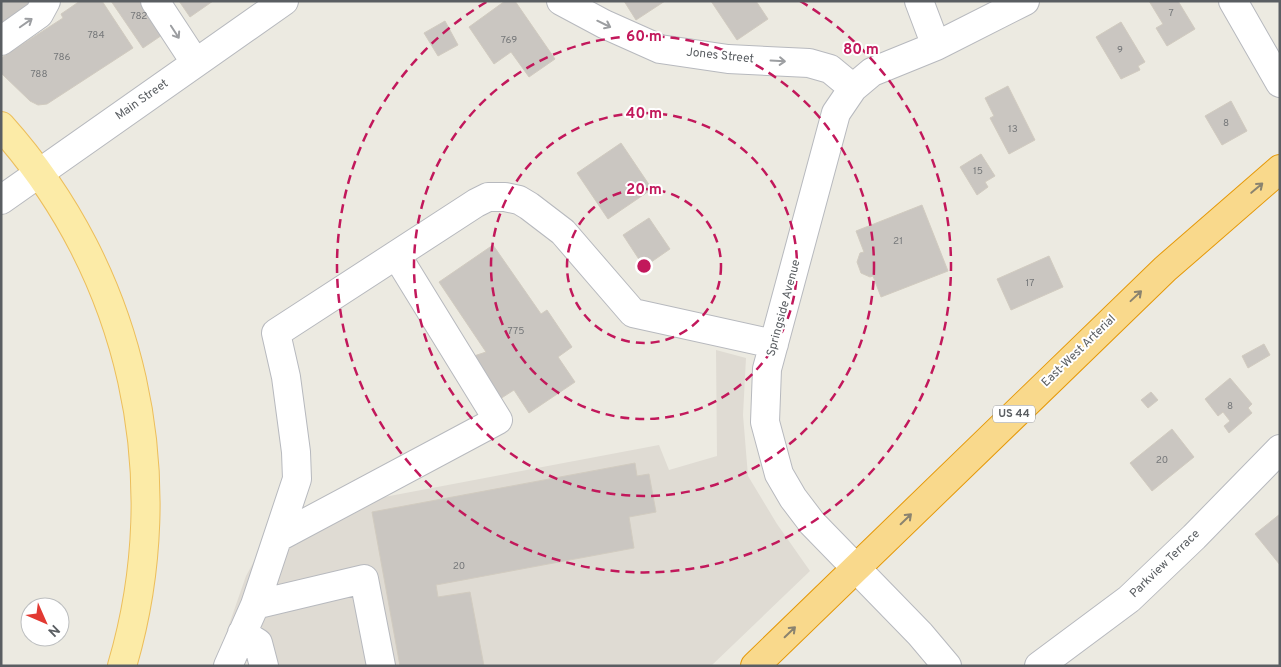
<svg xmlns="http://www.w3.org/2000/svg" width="1281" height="667" viewBox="0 0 1281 667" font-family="Overpass,sans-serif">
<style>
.education{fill:#dfdbd3}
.building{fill:#cac6c1;stroke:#d1cbc0}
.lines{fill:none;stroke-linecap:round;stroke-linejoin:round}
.minor-casing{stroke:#b7b9be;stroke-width:30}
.major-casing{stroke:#ecbe5b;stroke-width:30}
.highway-casing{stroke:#e59909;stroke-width:30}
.minor{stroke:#fff;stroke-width:28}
.major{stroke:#fceba7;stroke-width:28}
.highway{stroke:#f9d98c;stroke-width:28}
.oneway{stroke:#9c9ea1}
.oneway2{stroke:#8a836f}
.ring{fill:none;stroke:#c2185b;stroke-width:2.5;stroke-dasharray:9 6}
.labels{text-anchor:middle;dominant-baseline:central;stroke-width:4;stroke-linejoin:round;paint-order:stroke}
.number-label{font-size:10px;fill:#76787a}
.shield{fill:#fff;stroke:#8c8e91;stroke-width:1}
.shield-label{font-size:11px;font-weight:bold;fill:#5a5e62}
.street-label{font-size:12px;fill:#5a5e62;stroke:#fff}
.centre{fill:#c2185b;stroke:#fff;stroke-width:2.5}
.ring-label{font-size:15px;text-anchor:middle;font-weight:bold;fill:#c2185b;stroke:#fff;stroke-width:4;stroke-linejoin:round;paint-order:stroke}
</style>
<rect width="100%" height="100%" fill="#eceae1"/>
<path class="education" d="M716,350L746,358L743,415L748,476L777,524L810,571L711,666H253L255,661L223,642L246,576L273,526L379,498L659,445L669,470L717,456Z"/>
<path class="building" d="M1,1H37L1,27Z
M80,1H102L133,48L47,104L38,105L30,101L1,73V58L63,18L61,14Z
M111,1H147L168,31L143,48Z
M179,1H213L190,17Z
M505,1H515L555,59L529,77L511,52L494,64L469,27Z
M624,1H665L636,20Z
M711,1H756L768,19L737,40Z
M1149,1H1178L1195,29L1167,46L1156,28L1163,24Z
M445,21L458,45L438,56L424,33Z
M1121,22L1145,62L1138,66L1140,70L1121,79L1096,37Z
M1008,86L1035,140L1009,154L990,118L994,116L985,98Z
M1231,101L1247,131L1222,145L1205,116Z
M621,143L652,189L608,219L577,173Z
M981,154L995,176L985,182L988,187L977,195L960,167Z
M922,205L948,271L881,297L873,276L870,277L861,273L857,262L860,253L864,252L856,231Z
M649,218L670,249L644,267L623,235Z
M493,245L541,314L547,310L572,347L558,357L575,382L529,413L514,390L500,399L471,357L486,352L439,282Z
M1049,256L1063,287L1011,310L997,279Z
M1264,344L1270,355L1248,368L1242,356Z
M1230,378L1252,404L1248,408L1252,413L1229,433L1224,426L1230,421L1223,412L1218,416L1205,399Z
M1151,392L1158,400L1148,408L1141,400Z
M1172,429L1194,457L1152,491L1130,463Z
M635,463L637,476L649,474L656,512L629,517L634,548L436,585L438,597L470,592L484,666H400L372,512Z
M1280,514V565L1255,534Z"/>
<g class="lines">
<defs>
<path id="minor" d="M155,1L195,62
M561,1L604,24L660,49L728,59L809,63L830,69L853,88
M919,1L936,46
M1233,1L1280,83
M1,41L39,14L46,1
M1,200L284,1
M279,537L498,420L397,256
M255,605L364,579L381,666
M242,633L258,643L264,666
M228,666L255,605L297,479L296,452L286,377L276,333L476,203L488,197H505L519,200L529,206L563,232L633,313L774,344
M947,666L920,634L812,523L793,498L779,474L765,422L767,369L836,113L853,88L872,72L936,46L1025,1
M1039,666L1129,599L1194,537L1280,449"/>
<path id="major" d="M1,126C133,273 178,476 122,666"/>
<path id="highway" d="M755,666L1165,269L1280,169"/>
</defs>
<use href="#minor" class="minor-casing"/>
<use href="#major" class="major-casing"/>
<use href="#highway" class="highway-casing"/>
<use href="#minor" class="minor"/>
<use href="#major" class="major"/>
<use href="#highway" class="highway"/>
</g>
<defs><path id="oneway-shaft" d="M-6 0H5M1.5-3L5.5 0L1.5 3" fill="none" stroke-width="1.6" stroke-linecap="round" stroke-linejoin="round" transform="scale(1.25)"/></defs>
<g class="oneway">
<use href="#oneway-shaft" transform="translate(26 23) rotate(-35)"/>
<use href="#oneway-shaft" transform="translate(604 24) rotate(26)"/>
<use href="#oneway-shaft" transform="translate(175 32) rotate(57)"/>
<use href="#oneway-shaft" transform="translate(778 61) rotate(3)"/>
</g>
<g class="oneway2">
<use href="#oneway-shaft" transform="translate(1257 188) rotate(-40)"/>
<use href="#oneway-shaft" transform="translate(1136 296) rotate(-43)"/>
<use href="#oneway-shaft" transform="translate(906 519) rotate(-44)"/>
<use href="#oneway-shaft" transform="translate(790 632) rotate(-44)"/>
</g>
<g class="ring">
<circle cx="644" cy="266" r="77"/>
<circle cx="644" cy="266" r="153"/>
<circle cx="644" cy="266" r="230"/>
<path d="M800 1A307 307 0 1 1 488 1"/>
</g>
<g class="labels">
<g class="number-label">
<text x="1171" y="13">7</text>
<text x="139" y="16">782</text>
<text x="96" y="35">784</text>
<text x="509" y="40">769</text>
<text x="1120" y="50">9</text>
<text x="62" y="57">786</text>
<text x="39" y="74">788</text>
<text x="1226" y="123">8</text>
<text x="1013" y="129">13</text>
<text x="978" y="171">15</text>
<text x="898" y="241">21</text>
<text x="1030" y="283">17</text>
<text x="516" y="331">775</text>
<text x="1230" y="406">8</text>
<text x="1162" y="460">20</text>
<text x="459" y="566">20</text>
</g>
<rect class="shield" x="993" y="405.5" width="42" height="17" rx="4"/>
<g class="shield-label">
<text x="1014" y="414">US 44</text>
</g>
<g class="street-label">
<text transform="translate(720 56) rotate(6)">Jones Street</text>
<text transform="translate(142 100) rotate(-35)">Main Street</text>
<text transform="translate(784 308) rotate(-75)">Springside Avenue</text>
<text transform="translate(1079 351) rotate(-44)">East-West Arterial</text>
<text transform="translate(1165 564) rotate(-44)">Parkview Terrace</text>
</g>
</g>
<circle cx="644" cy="266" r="8" class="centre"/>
<g class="ring-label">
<text x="644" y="41">60 m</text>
<text x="861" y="54">80 m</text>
<text x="644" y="118">40 m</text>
<text x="644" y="194">20 m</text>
</g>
<rect width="1281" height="667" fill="none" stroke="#5a5e62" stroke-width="5"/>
<g transform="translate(45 622) rotate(135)"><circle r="24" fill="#ffffff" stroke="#bdbfc0"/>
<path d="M0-4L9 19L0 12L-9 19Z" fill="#e23932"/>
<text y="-8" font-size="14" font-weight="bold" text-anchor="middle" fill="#5a5e62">N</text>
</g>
</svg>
